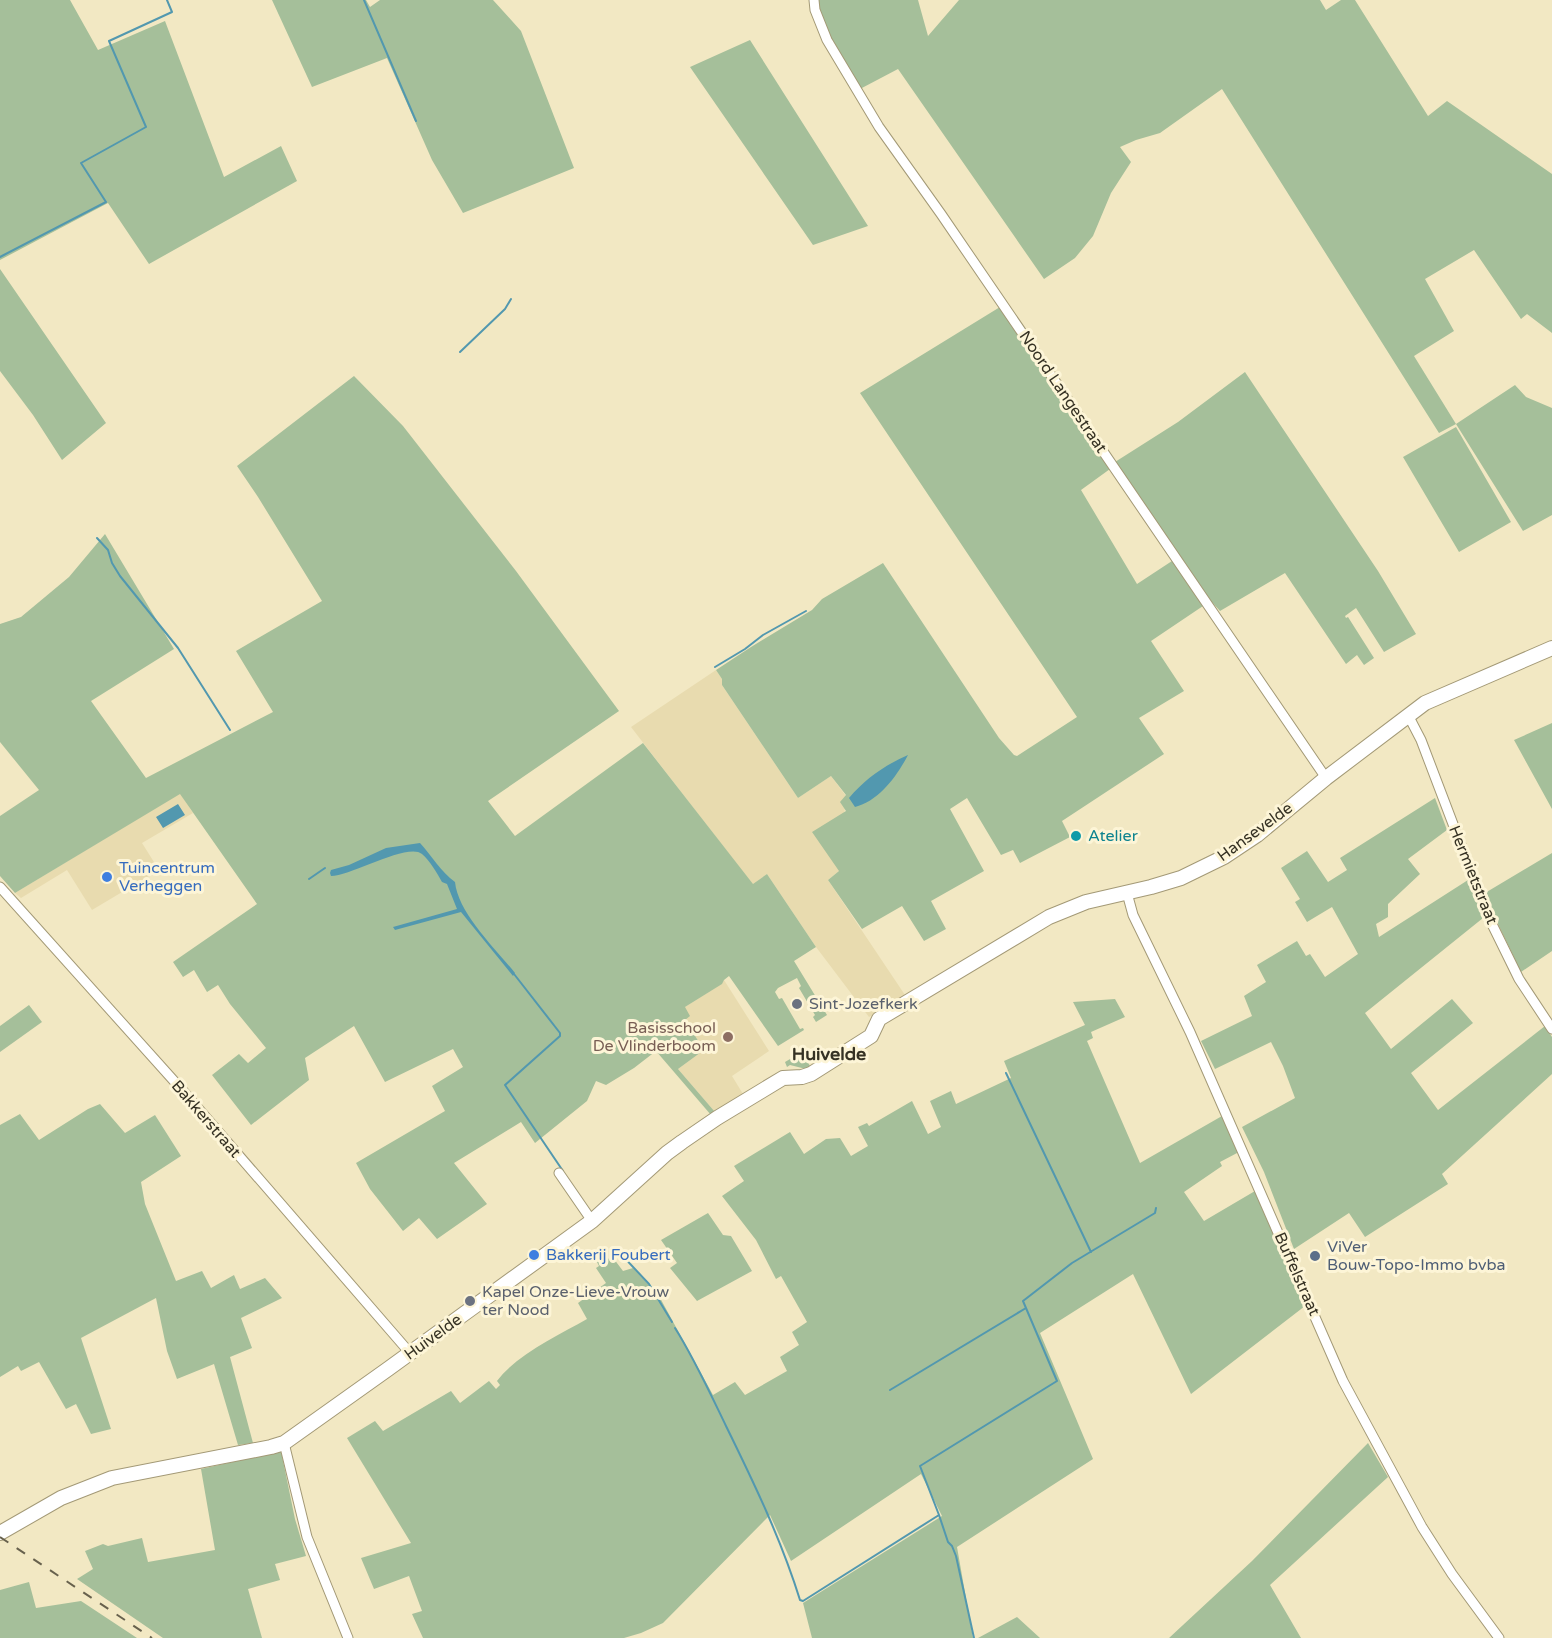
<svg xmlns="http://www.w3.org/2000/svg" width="1552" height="1638" viewBox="0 0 1552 1638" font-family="'Varela Round',sans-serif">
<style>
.built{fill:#e8dbaf}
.green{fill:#a5bf9a}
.water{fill:#5298af}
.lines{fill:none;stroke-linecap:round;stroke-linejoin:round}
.stream{stroke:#5298af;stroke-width:2}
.street-casing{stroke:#a39976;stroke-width:11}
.secondary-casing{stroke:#a39976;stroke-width:16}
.street{stroke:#fff;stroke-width:9}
.secondary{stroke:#fff;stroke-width:14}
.rail{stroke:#67614d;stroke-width:2;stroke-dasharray:10 10;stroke-linecap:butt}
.culture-dot{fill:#0f9aa8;stroke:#fdf5d7;stroke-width:2}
.shop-dot{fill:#3f7fe0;stroke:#fdf5d7;stroke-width:2}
.worship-dot{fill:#6b7280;stroke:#fdf5d7;stroke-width:2}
.education-dot{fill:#8d6e63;stroke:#fdf5d7;stroke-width:2}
.service-dot{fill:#5c6f8a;stroke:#fdf5d7;stroke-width:2}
.labels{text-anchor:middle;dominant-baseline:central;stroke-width:6;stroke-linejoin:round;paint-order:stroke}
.street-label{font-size:16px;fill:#363224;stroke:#fdf5d7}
.culture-label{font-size:16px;fill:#0d838f;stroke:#fdf5d7;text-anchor:start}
.shop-label{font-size:16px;fill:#366cbe;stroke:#fdf5d7;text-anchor:start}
.worship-label{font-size:16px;fill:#5b616d;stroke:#fdf5d7;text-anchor:start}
.education-label{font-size:16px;fill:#785e54;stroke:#fdf5d7;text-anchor:end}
.service-label{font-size:16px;fill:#4e5e75;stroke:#fdf5d7;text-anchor:start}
.neighbourhood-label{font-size:18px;font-weight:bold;fill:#363224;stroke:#fdf5d7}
</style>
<rect width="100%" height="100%" fill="#f2e8c3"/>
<path class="built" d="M716,670L722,679V685L798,798L831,776L846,796L839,871L828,880L905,995L869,1017L816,947L767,874L753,885L631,727Z
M180,793L193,813L142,843L159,870L92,910L67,870L21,898L15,893Z
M724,980L769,1051L732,1076L743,1094L715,1112L678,1069L704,1050L685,1020V1007L721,984Z"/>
<path class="green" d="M0,0H70L98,50L165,21L224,177L281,146L297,181L149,264L108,203L0,260Z
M272,0H366L370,7L380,0H493L521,31L574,168L463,213L432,160L387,58L312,87Z
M817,0H918L928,36L959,0H1320L1326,10L1341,0H1355L1428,116L1447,101L1552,174V333L1527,314L1521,319L1474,250L1425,279L1454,331L1414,356L1456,424L1515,385L1526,397L1552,408V515L1523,531L1456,424L1439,433L1222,89L1160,133L1136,140L1120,147L1131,162L1111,193L1093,236L1075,258L1044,279L898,69L860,89C844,61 824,33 817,0Z
M750,40L868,226L813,245L690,67Z
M0,269L106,423L62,460L33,415L0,371Z
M1000,307L1110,469L1081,490L1137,584L1172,561L1203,606L1151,641L1184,691L1139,718L1164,754L1062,821L1070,837L1020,863L1013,850L1001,855L967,798L950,809L984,871L931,901L946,929L924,941L902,906L862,929L828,880L839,871L812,832L846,811L840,802L846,795L831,776L798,798L722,685V679L716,670L751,647L812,610L822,599L883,563L999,738L1014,755L1017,756L1077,717L860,393Z
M1245,372L1378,571L1416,634L1384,652L1356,608L1345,616L1346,618L1348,617L1374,658L1364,665L1357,655L1346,664L1285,573L1220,611L1211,601L1115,462L1178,422Z
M354,376L403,426L516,571L619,711L488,801L515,836L643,743L753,884L767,874L816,947L794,961L827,1015L816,1022L813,1017L815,1015L799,988L801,986L797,978L778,988L775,992L779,999L782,998L800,1029L803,1028L804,1030L778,1046L729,976L724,980L722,984L685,1007L690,1016L685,1020L704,1050L678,1069L715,1112L711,1115L656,1051L634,1068L606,1085L596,1081L587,1101L535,1143L521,1122L454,1163L487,1204L437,1239L419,1218L403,1231L370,1189L356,1163L445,1111L432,1086L463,1067L453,1049L385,1082L354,1026L305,1058L309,1080L251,1125L212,1075L239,1054L248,1063L266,1048L230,1004L218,985L207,992L194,970L183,977L173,962L257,904L180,794L15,893L0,876V816L39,790L0,742V624L21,617L69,577L105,534L174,649L91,701L146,778L273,712L236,651L322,601L258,497L237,466Z
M1456,427L1511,522L1459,552L1403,457Z
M1552,723V809L1514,740Z
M1435,798L1447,830L1408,859L1420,874L1388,904V917L1376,924L1379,937L1468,880L1483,918L1365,1013L1391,1049L1452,999L1473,1023L1411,1073L1438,1110L1545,1026L1552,1037V1074L1442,1174L1448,1184L1365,1237L1349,1213L1294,1249L1264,1172L1242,1127L1295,1098L1283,1066L1271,1042L1215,1069L1201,1041L1252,1016L1244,996L1266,982L1257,965L1297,941L1306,956L1310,954L1325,977L1358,954L1332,907L1307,922L1295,902L1300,899L1281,868L1307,851L1328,882L1347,870L1340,858Z
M1552,853V951L1521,972L1499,926L1485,893Z
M1115,999L1125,1017L1091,1032L1093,1038L1087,1041L1140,1163L1222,1116L1239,1152L1220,1162L1222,1166L1184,1192L1204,1221L1255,1191L1305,1306L1191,1394L1133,1274L1040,1333L1093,1459L957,1547L973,1638H812L803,1603L942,1516L921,1474L791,1561L770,1515L663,1623L641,1633L624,1638H423L412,1614L422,1611L409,1576L374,1589L361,1558L411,1543L347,1438L375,1421L383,1431L451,1391L460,1403L489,1381L496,1389L500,1385L497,1381C517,1354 559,1335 587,1319L578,1303L606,1283L596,1268L599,1266L597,1262L606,1255L610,1261L614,1259L623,1271L633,1268L659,1296L713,1395L735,1382L745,1395L787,1371L780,1357L799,1345L792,1332L807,1322L781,1276L776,1279L756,1240L722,1196L744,1181L734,1166L790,1132L804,1154L826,1139L840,1138L851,1156L868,1146L858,1127L867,1123L869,1126L912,1101L928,1134L941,1127L930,1101L951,1091L956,1104L1011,1078L1004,1061L1085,1025L1073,1002Z
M29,1005L42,1022L0,1052V1026Z
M802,1052L810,1066L806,1069L790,1065L787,1067L785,1062Z
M100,1104L125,1133L155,1115L181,1156L141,1182L145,1204L176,1281L202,1271L211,1288L234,1275L240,1289L265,1278L282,1298L241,1318L252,1348L230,1357L253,1443L238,1445L214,1364L177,1379L167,1351L156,1298L81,1338L111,1429L91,1434L76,1404L66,1409L39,1362L21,1371L18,1366L0,1377V1125L20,1114L39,1140L88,1109Z
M708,1213L723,1235L731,1236L752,1271L697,1301L670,1268L677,1263L661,1240Z
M1368,1443L1388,1477L1270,1585L1301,1638H1169L1252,1561Z
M281,1451L295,1519L306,1556L275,1564L280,1580L248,1589L262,1638H163L77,1579L93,1569L85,1551L103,1544L108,1546L142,1538L148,1562L215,1550L201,1469Z
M29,1582L36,1608L81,1601L137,1638H0V1590Z
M1017,1617L1040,1638H978Z"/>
<path class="water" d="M908,755C897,776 879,801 855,807L849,798C865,779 885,765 908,755Z
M178,804L185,815L163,828L156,817Z
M420,843C432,856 441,872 455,882C458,913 495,948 515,973L513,976L461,912L395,930L393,927L457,909L447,884L442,882C437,873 430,861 422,854C408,842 351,876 331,876L330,873L331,870L349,865L386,848Z"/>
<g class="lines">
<path class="stream" d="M364,0L416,121
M0,257L106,202L81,163L146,127L109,41L172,12L167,0
M460,352L505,309L511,299
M97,538L108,550L112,563L120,576L178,648L230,730
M715,667L745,649L763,635L806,611
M309,879L325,868
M514,974L560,1033V1036L505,1085L563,1171
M1006,1073L1091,1252
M619,1252L649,1284L672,1322
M675,1328C694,1358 710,1393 726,1426C754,1483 781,1539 800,1600L803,1601L939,1515L920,1466L1057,1381L1023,1301L1072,1263L1155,1213L1156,1208
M890,1390L1026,1308
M939,1515L948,1542L952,1546L956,1556L974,1638"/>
<defs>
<path id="street" d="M814,0L815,10L827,40L879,127L941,214L1326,778
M1408,715L1421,740L1488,916L1519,979L1552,1029
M0,887L183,1091L410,1353
M1127,893L1133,915L1190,1032L1343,1381L1422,1527L1452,1574L1499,1638
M559,1173L592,1221
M284,1443L307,1537L348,1638"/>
<path id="secondary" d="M0,1533L61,1498L112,1478L271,1447L284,1443L388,1369L592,1221L667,1153L682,1142L717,1118L783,1078L802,1077L811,1074L871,1036L879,1019L1049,917L1086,902L1151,887L1181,878L1224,857L1257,835L1326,778L1425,703L1552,648"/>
</defs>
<use href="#street" class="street-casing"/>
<use href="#secondary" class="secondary-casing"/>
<use href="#street" class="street"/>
<use href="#secondary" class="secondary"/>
<path class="rail" d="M0,1537L152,1638"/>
</g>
<circle class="culture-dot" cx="1076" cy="836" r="6"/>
<g class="shop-dot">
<circle cx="107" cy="877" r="6"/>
<circle cx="534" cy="1255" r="6"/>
</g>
<g class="worship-dot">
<circle cx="797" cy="1004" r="6"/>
<circle cx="470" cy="1301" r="6"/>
</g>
<circle class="education-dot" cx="728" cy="1037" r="6"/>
<circle class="service-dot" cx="1315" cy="1256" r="6"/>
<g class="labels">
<g class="street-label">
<text transform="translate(1063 392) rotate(56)">Noord Langestraat</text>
<text transform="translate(1255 832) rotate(-36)">Hansevelde</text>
<text transform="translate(1473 875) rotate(68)">Hermietstraat</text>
<text transform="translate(206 1119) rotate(49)">Bakkerstraat</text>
<text transform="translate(1297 1274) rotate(66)">Buffelstraat</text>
<text transform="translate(433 1337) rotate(-36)">Huivelde</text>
</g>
<g class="culture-label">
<text x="1088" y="836">Atelier</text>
</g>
<g class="shop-label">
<text x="119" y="868">Tuincentrum<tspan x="119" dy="18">Verheggen</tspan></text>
<text x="546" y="1255">Bakkerij Foubert</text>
</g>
<g class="worship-label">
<text x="809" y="1004">Sint-Jozefkerk</text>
<text x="482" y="1292">Kapel Onze-Lieve-Vrouw<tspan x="482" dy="18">ter Nood</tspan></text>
</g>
<g class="education-label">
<text x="716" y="1028">Basisschool<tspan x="716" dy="18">De Vlinderboom</tspan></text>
</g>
<g class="service-label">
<text x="1327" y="1247">ViVer<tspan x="1327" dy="18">Bouw-Topo-Immo bvba</tspan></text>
</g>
<g class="neighbourhood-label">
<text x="829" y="1054">Huivelde</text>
</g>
</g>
</svg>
